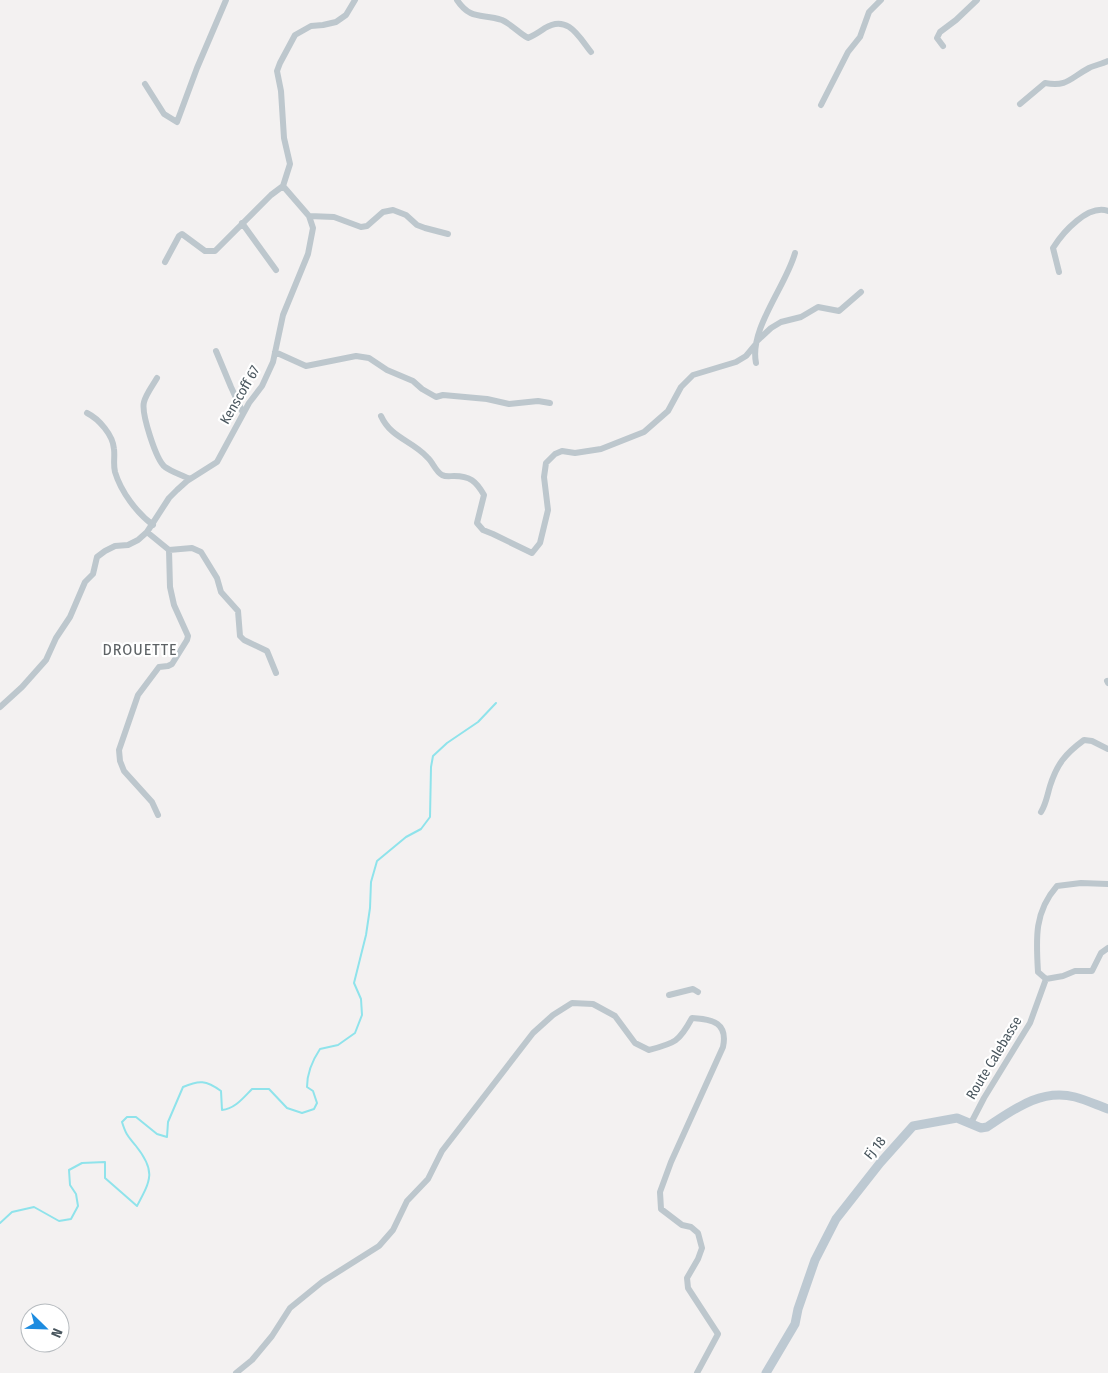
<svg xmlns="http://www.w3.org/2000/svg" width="1108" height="1373" viewBox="0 0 1108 1373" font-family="'Fira Sans Condensed',sans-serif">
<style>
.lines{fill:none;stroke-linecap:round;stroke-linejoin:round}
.stream{stroke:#8fe3eb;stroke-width:2}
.street{stroke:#bdc7cd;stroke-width:6}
.secondary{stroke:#bdc9d2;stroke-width:9}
.labels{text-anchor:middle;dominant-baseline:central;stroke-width:4.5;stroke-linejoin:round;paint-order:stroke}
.street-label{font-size:14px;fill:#49565e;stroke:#fff}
.quarter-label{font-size:16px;letter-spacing:1px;fill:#5d6265;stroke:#fff}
</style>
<rect width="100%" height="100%" fill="#f3f1f1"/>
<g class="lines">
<path class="stream" d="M0,1223L12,1212L34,1207L59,1221L71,1219L78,1206L76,1194L70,1185L69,1170L82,1163L105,1162V1178L137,1206C151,1180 156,1171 136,1146C128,1136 126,1135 122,1122L127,1117H136L157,1134L167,1137L168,1122L183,1087C199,1080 206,1080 221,1091L222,1110C235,1109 244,1097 252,1089H269L287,1108L302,1113L314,1109L317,1103L313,1091L307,1087C307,1072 312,1061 320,1049L338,1045L355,1033L362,1015L361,999L354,983L366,935L370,908L371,882L377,861L406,837L421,829L430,817L431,767L433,756L447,743L478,722L496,703"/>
<path class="street" d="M457,0C471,21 482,13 502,20C511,24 519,33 528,38C535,35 539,32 545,28C568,14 579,37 591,52
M943,46L937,38L940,32L956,20L977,0
M145,84L164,114L177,122L197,68L226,0
M1020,104L1045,83C1068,87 1070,78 1089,68C1095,65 1102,64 1108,61
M821,105L848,52L860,37L869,12L881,0
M309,216L334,217L361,227L367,226L383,212L393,210L406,215L417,225L425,228L448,234
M242,223L276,270
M165,262L179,236L182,234L205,251H215L271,195L283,186
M1059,272L1053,248C1063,232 1088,204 1108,211
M757,341L771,328L781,322L801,317L818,307L839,311L861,292
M216,351L231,387L243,413
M275,352L306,366L356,356L369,358L387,370L413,381L422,389L436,397L443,395L487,399L509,404L538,401L550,403
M756,363C749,329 786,286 795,253
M157,378C153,385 146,394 144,402C141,413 156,460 165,467C172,472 182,475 190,479
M87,413C99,419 113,435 114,449C115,457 113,464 115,472C121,492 137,513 153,525
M381,416C391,438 411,440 427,457C433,462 435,471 442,475C446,477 450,476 454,476C470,476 476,481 484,495L477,523L483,530L493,534L532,553L540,543L548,510L544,477L546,463L555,454L562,451L575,453L601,449L644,432L668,411L681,387L693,375L736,362L746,356L756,344
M147,532L169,550L170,587L174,605L188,636L187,640L172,664L168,666L159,667L138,695L119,750L120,761L124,771L152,802L158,815
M169,550L192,548L201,552L217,578L221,592L238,611L240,636L244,640L267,651L276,673
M1107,681L1108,683
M0,707L22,687L46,660L56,638L70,617L85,582L93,574L97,557L105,551L115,546L128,545L138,540L147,532L169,498L177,490L187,481L217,462L249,403L262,386L273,362L283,315L308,254L313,228L309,216L283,186L290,164L284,138L281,91L277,71L280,63L295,35L311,26L323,25L336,22L346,15L355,0
M1041,812C1046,804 1047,796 1050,786C1057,764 1065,754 1084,740L1092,741L1108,749
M1046,979L1063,976L1075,971H1092L1101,953L1108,948
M669,995L693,989L698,992
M971,1123L984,1098L1030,1023L1046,979L1038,972C1036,939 1034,912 1057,886L1081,883L1108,884
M236,1373L252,1360L272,1336L290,1308L322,1282L379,1246L393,1230L407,1201L428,1179L442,1151L533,1033L553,1015L572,1003L593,1004L615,1016L635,1043L649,1050C675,1043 679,1042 692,1018C713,1019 728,1023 723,1047L671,1162L660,1192L661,1209L682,1225L691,1227L698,1233L702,1248L698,1259L687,1278L688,1288L718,1334L697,1373"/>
<path class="secondary" d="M766,1373L795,1324L798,1309L815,1260L836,1219L880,1163L913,1126L957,1118L981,1128L987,1127C1013,1110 1041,1088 1075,1097C1086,1100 1097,1105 1108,1109"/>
</g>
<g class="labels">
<g class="street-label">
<text transform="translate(240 395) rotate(-60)">Kenscoff 67</text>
<text transform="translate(994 1058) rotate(-59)">Route Calebasse</text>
<text transform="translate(875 1148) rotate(-50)">Fj 18</text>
</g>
<g class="quarter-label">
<text x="140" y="649">DROUETTE</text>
</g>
</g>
<g transform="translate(45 1328) rotate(113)"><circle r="24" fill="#ffffff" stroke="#b6bbbf"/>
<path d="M0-4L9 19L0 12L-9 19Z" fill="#1d8ce0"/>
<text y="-8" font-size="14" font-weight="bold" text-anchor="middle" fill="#49565e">N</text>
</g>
</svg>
